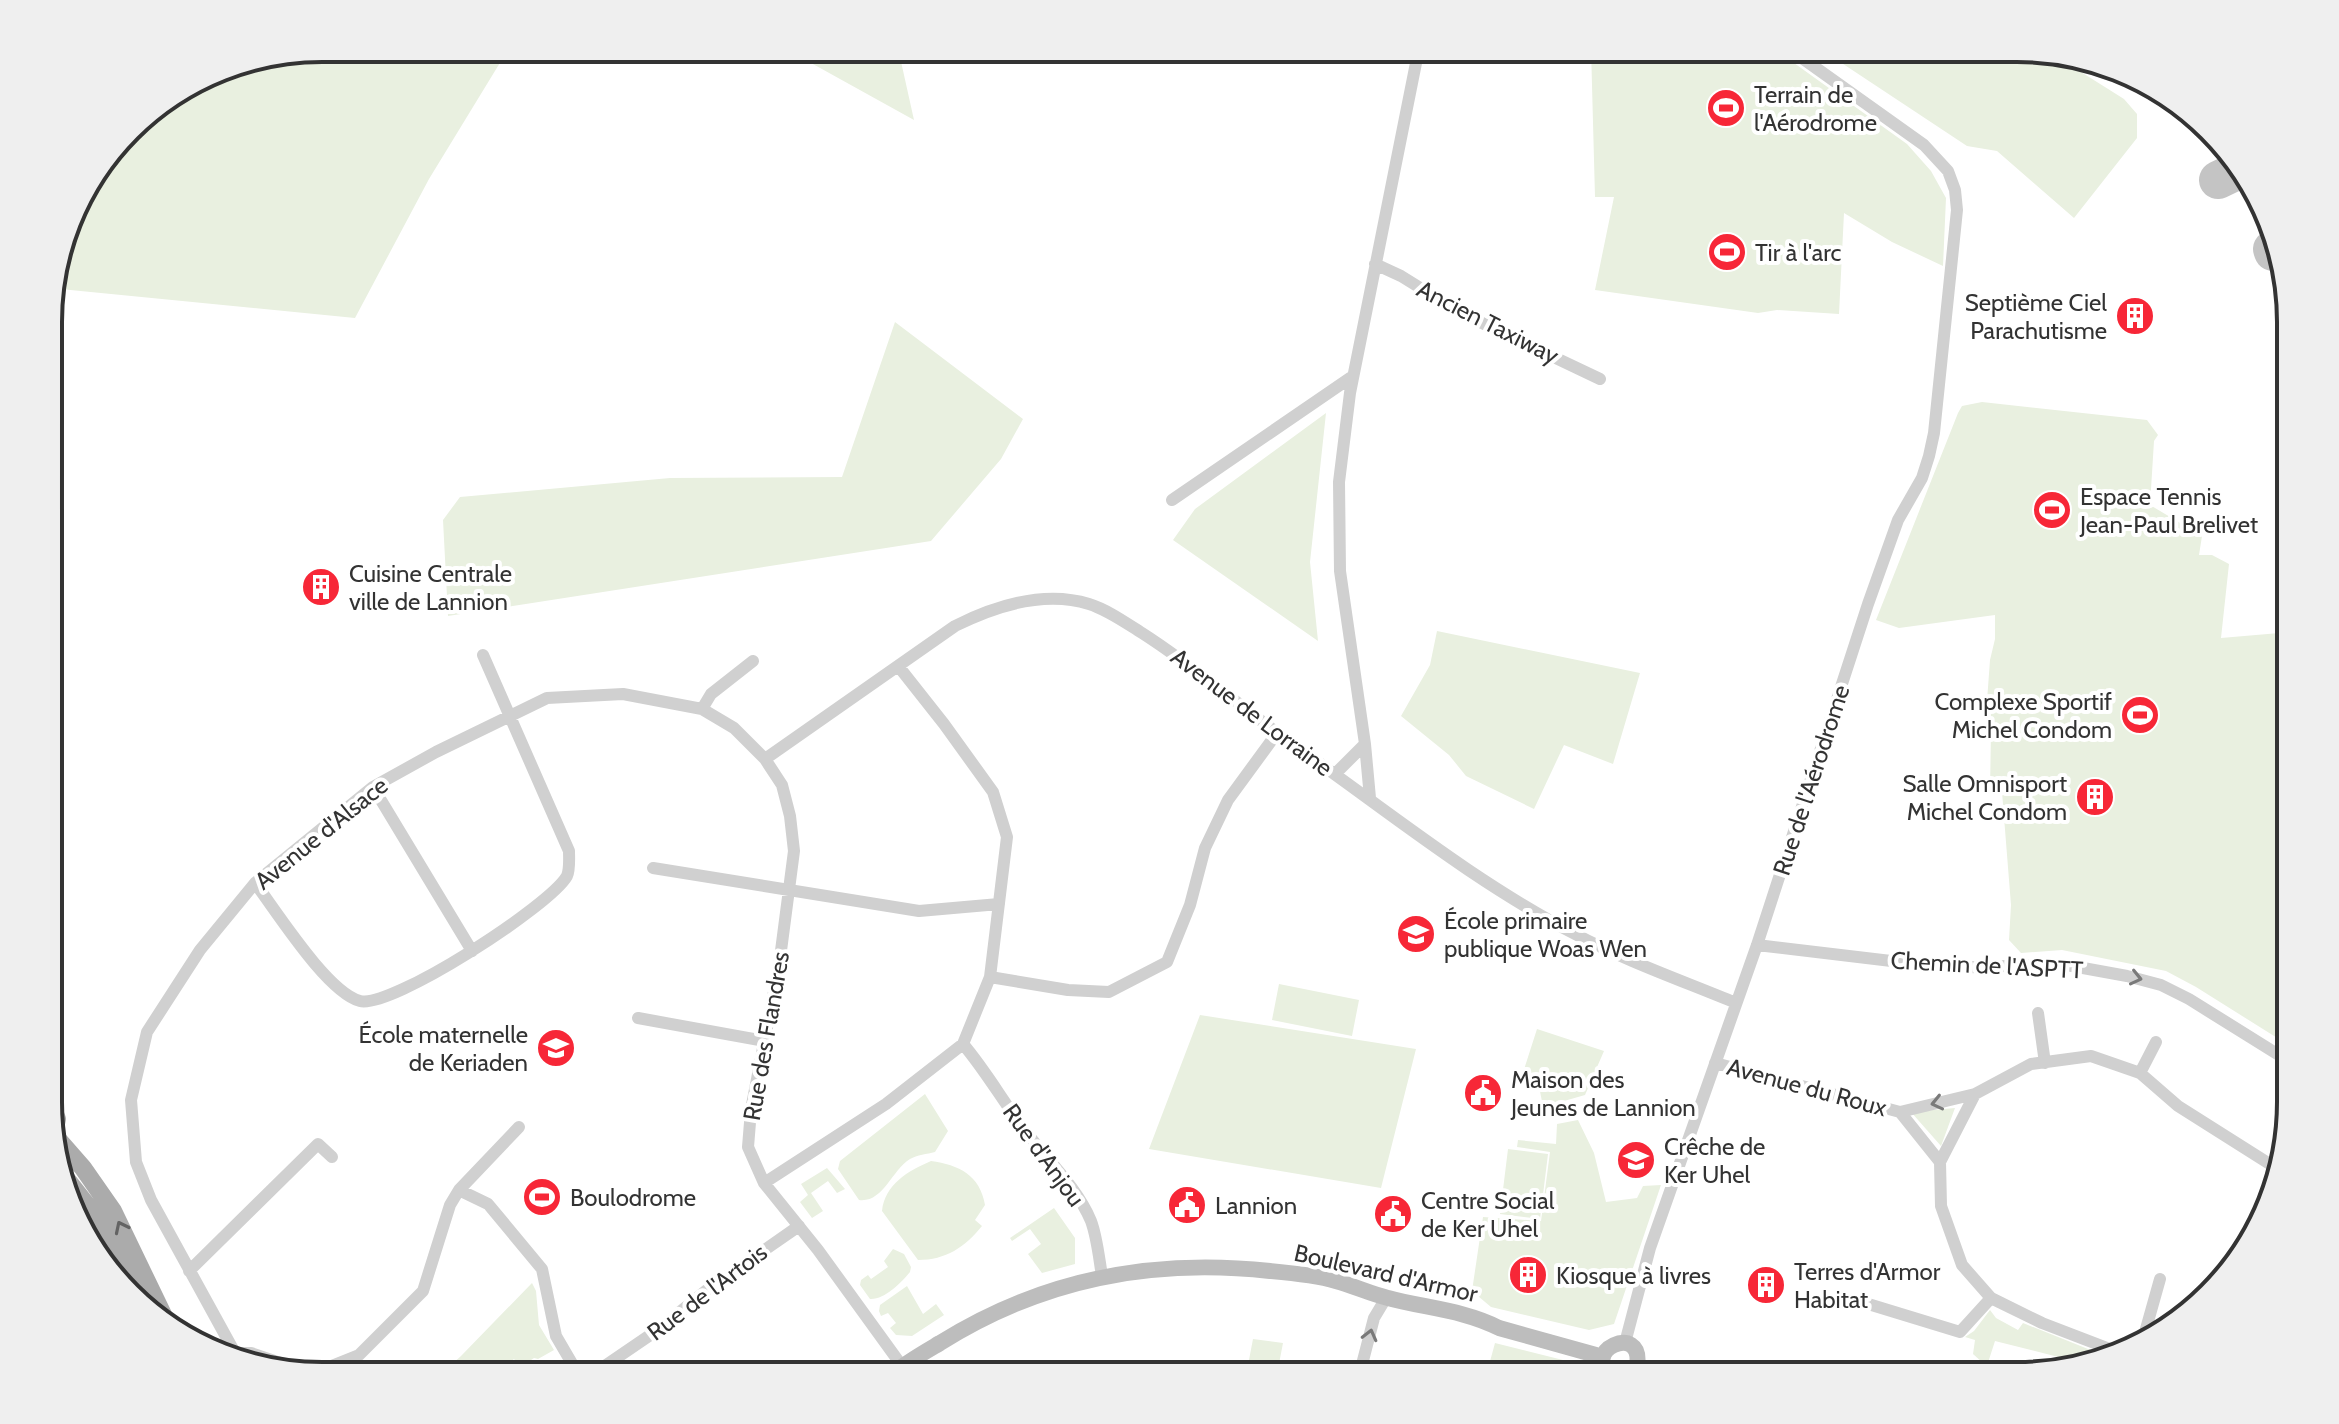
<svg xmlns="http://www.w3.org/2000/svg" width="2339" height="1424" viewBox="0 0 2339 1424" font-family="Cabin,sans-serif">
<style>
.green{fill:#e9f0e0}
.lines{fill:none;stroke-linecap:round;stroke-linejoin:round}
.taxiway{stroke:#c4c4c4;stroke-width:38}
.minor{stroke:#d0d0d0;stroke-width:12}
.secondary{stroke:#bdbdbd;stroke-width:16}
.primary{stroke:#ababab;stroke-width:18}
.oneway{stroke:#7a7a7a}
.oneway2{stroke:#636363}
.labels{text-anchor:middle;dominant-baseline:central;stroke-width:8;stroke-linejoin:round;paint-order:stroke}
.poi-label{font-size:24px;fill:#333;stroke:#fff;text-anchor:start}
.street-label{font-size:24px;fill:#333;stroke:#fff}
.rim{fill:none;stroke:#333;stroke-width:4}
</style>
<rect width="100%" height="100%" fill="#fff"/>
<path class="green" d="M322,48H509L429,179L355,318L50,288L76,200L141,116L218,69Z
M784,48H898L914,120Z
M1591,48H1773L1907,144L1931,171L1946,198L1943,266L1892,242L1844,213L1839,314L1777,310L1758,313L1595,290L1614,197H1595Z
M1819,48H2017L2062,60L2124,99L2137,114V138L2074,218L1997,151L1967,146Z
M895,322L1023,419L1001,459L931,541L448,616L443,520L460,497L670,478L842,477Z
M1982,402L2147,420L2158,435L2154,441L2150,505L2202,536L2199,555H2212L2229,564L2221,638L2290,632V1046L2196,987L2166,971L2062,950L2021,953L2009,940L2011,905L2002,792H1990L1991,729L1987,701L1990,660L1995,639V615L1899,628L1876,620L1958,413L1962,406Z
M1326,413L1310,562L1318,641L1173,540L1195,509Z
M1437,631L1640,673L1613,764L1564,745L1534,809L1466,776L1449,755L1401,716L1430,665Z
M1279,984L1359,1000L1352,1036L1272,1020Z
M1200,1015L1416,1049L1381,1188L1149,1149Z
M1537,1029L1604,1051L1585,1095L1543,1107L1539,1086L1519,1085Z
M925,1094L948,1131L935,1152C927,1154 917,1155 910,1159C891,1171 883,1203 859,1200L838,1169L840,1161Z
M1955,1108L1941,1146L1911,1112Z
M1578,1120L1594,1153L1606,1202L1637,1198L1643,1186L1661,1185L1614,1324L1589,1330L1491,1307L1472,1291L1483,1217L1541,1221L1550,1152L1517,1147L1518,1140L1556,1144L1557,1124Z
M1508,1149L1548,1154L1540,1219L1500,1214Z
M931,1161C959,1165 980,1175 985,1205L975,1220L982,1226C965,1247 946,1260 918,1260L882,1211C885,1184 908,1171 931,1161Z
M827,1168L845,1189L837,1193L828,1181L811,1193L823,1211L812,1218L800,1202L808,1195L801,1184Z
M1054,1208L1075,1238V1264L1042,1273L1028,1254L1041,1244L1030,1229L1012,1241L1010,1238Z
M893,1249L904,1254L911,1267L910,1272C901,1283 884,1300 870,1299L860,1285L861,1280L868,1275L871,1279L888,1267L884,1261Z
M532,1283L536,1291L539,1325L554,1350L538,1359L534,1358L521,1367L514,1359L493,1376H439L461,1356Z
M907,1286L923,1314L936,1304L944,1315L912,1336L896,1335L890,1328L896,1323L888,1313L881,1316L879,1311L880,1305Z
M1990,1310L1996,1318L2018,1330L2023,1323L2103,1355L2078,1362L1995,1341L1984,1375H1980L1983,1363L1973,1354L1975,1340L1965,1337L1974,1331Z
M1253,1339L1283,1343L1278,1369L1248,1365Z
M1495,1343L1587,1366L1596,1376H1486Z"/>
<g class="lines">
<path class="taxiway" d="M2218,180L2243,168
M2272,249L2273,252"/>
<path class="minor" d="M1375,264L1401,276L1459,312L1600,379
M1172,500L1353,376
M702,709L711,694L753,661
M765,759L955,626C995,606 1044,590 1089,604C1108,610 1126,623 1142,633C1197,668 1245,711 1298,748C1389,812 1476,883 1575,934C1626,961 1683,981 1736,1003
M1335,774L1365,744
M373,787L472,951
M1370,798L1365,744L1340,571L1339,482L1350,393L1419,48
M653,868L919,911L999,904
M255,883C277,912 327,992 360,1001C391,1009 550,906 567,876C570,869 569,858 569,851L483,655
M1757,945L1950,968L2061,964L2127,976L2161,985L2189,999L2290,1062
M990,977L1068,990L1109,992L1167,962L1190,905L1205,848L1228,800L1277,733
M2038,1013L2045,1063
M638,1018L765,1041
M963,1044C985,1070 1001,1098 1021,1125C1043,1156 1076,1185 1091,1221C1097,1237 1099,1258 1102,1276
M1715,1063L1900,1112L1975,1094
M2140,1073L2156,1042
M1900,1112L1940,1162
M764,1183L886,1104L963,1044L990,977L1007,837L993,792L944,724L899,667
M459,1190L519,1127
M189,1271L318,1144L332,1157
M1865,1303L1960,1332L1991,1298
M1625,1343L1650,1248L1757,945L1868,604L1898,520L1922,478L1929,456L1934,433L1957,210L1955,190L1948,171L1924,145L1788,48
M2142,1343L2160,1279
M2115,1351L2042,1323L1991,1298L1962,1265L1941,1206L1940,1162L1975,1094L2031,1064L2091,1056L2140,1073L2178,1106L2276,1168
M235,1353L151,1200L136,1162L131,1100L147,1032L200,950L255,883L373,787L436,752L547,698L623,694L702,709L734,728L765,759L782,785L790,816L794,851L779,966L751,1110L748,1147L764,1183L818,1250L902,1366
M237,1353H251L304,1371
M303,1369L319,1371L359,1355L423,1291L450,1205L459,1190L488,1204L542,1269L556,1336L577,1372H596L659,1329L707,1290L799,1226
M1359,1376L1374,1318L1386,1298"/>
<path class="secondary" d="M1637,1366L1674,1376
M890,1376C905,1363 923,1353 940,1343C1042,1279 1151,1258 1270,1271C1292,1273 1315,1275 1336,1281C1354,1286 1371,1294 1388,1298C1425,1308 1464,1310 1499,1328L1603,1357
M1614,1376C1576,1353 1644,1320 1637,1366L1627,1376"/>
<path class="primary" d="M50,1100L57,1119L52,1142
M55,1136L83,1168L113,1211L167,1323
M65,1177L97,1218L131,1289"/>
</g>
<defs><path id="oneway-chevron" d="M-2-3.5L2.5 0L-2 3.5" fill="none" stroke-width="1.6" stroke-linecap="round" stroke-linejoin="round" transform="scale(2)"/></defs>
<g class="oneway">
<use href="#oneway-chevron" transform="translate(2136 978) rotate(13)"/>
<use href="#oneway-chevron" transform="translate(1937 1103) rotate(167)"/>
<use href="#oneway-chevron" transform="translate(1370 1335) rotate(-76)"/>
</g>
<use class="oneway2" href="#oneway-chevron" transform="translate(121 1227) rotate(-116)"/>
<defs>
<symbol id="stadium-disc" viewBox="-11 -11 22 22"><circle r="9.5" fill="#f72737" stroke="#fff"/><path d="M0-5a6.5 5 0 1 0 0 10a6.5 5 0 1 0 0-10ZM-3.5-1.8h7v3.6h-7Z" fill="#fff"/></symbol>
<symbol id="building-disc" viewBox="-11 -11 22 22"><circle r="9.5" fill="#f72737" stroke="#fff"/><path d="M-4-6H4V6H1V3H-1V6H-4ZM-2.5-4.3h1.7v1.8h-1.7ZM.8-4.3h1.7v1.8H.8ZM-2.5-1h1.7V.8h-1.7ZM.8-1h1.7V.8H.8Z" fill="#fff"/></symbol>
<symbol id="school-disc" viewBox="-11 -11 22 22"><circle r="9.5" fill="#f72737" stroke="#fff"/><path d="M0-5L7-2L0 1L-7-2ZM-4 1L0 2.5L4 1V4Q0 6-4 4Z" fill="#fff"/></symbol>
<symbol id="civic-disc" viewBox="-11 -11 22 22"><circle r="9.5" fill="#f72737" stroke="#fff"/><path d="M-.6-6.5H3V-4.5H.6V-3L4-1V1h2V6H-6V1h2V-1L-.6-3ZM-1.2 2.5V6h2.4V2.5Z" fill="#fff"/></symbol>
</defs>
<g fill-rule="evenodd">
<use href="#stadium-disc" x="1704" y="86" width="44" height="44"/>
<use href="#stadium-disc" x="1705" y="230" width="44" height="44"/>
<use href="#building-disc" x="2113" y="294" width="44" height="44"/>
<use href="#stadium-disc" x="2030" y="488" width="44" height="44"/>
<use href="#building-disc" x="299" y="565" width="44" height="44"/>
<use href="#stadium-disc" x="2118" y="693" width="44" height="44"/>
<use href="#building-disc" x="2073" y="775" width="44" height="44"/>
<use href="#school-disc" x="1394" y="912" width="44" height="44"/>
<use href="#school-disc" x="534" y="1026" width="44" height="44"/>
<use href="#civic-disc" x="1461" y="1071" width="44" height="44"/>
<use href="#school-disc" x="1614" y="1138" width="44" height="44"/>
<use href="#stadium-disc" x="520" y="1175" width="44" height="44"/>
<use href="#civic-disc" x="1165" y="1183" width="44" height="44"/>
<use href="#civic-disc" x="1371" y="1192" width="44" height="44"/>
<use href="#building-disc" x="1506" y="1253" width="44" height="44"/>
<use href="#building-disc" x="1744" y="1263" width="44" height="44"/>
</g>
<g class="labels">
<g class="poi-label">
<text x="1754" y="94">Terrain de<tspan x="1754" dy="28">l'Aérodrome</tspan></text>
<text x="1755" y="252">Tir à l'arc</text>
<text x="2107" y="302" text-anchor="end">Septième Ciel<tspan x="2107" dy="28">Parachutisme</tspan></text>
<text x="2080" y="496">Espace Tennis<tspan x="2080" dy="28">Jean-Paul Brelivet</tspan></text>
<text x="349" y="573">Cuisine Centrale<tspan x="349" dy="28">ville de Lannion</tspan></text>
<text x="2112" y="701" text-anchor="end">Complexe Sportif<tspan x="2112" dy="28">Michel Condom</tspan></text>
<text x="2067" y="783" text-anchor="end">Salle Omnisport<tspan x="2067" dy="28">Michel Condom</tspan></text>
<text x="1444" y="920">École primaire<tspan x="1444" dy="28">publique Woas Wen</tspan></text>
<text x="528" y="1034" text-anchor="end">École maternelle<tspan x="528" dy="28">de Keriaden</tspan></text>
<text x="1511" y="1079">Maison des<tspan x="1511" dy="28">Jeunes de Lannion</tspan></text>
<text x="1664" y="1146">Crêche de<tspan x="1664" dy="28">Ker Uhel</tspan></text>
<text x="570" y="1197">Boulodrome</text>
<text x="1421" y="1200">Centre Social<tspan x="1421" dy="28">de Ker Uhel</tspan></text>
<text x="1215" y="1205">Lannion</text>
<text x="1794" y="1271">Terres d'Armor<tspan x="1794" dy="28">Habitat</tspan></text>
<text x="1556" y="1275">Kiosque à livres</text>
</g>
<g class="street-label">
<text transform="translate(1488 322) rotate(27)">Ancien Taxiway</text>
<text transform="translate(1252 712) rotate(37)">Avenue de Lorraine</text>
<text transform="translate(1811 780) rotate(-72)">Rue de l'Aérodrome</text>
<text transform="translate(321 833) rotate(-39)">Avenue d'Alsace</text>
<text transform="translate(1987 965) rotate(3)">Chemin de l'ASPTT</text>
<text transform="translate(766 1036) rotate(-80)">Rue des Flandres</text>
<text transform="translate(1807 1087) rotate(15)">Avenue du Roux</text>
<text transform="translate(1044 1155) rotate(54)">Rue d'Anjou</text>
<text transform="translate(1386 1273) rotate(13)">Boulevard d'Armor</text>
<text transform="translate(707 1292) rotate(-37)">Rue de l'Artois</text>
</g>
</g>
<path d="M0 0H2339V1424H0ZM322 62H2017A260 260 0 0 1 2277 322V1102A260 260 0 0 1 2017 1362H322A260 260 0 0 1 62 1102V322A260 260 0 0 1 322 62Z" fill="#efefef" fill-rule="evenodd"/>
<path class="rim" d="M322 62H2017A260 260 0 0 1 2277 322V1102A260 260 0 0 1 2017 1362H322A260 260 0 0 1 62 1102V322A260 260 0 0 1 322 62Z"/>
</svg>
